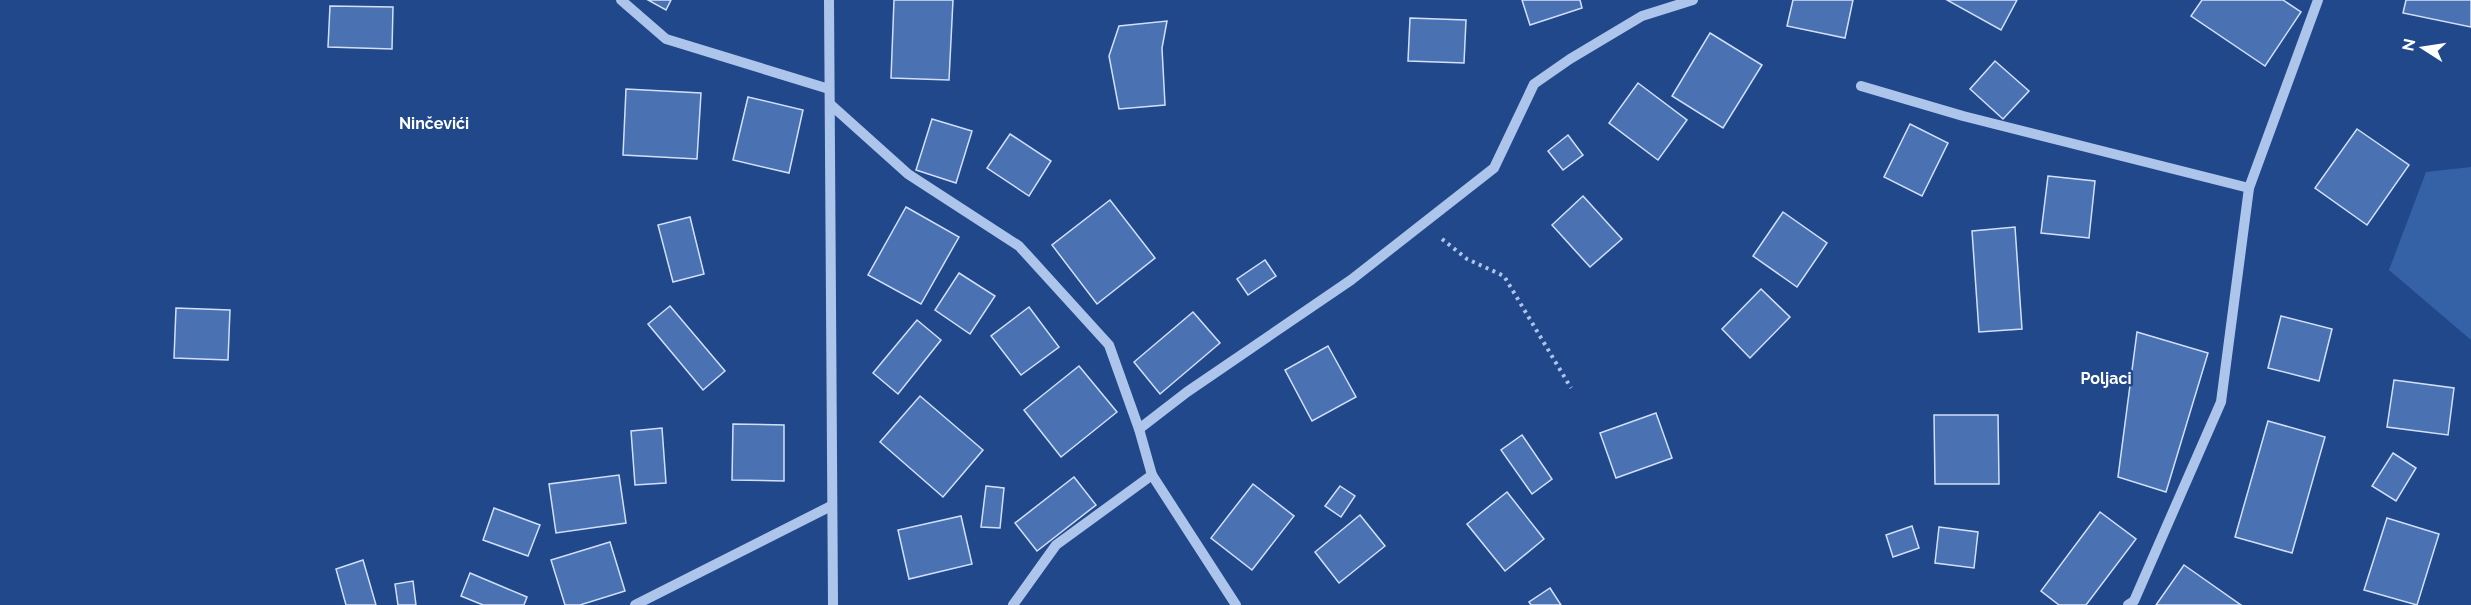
<svg xmlns="http://www.w3.org/2000/svg" width="2471" height="605" viewBox="0 0 2471 605" font-family="Raleway,sans-serif">
<style>
.green{fill:#3561a7}
.building{fill:#4a71b2;stroke:#d1e0f8;stroke-width:1.5}
.lines{fill:none;stroke-linecap:round;stroke-linejoin:round}
.path{stroke:#adc5eb;stroke-width:4;stroke-dasharray:3 4.5;stroke-linecap:butt}
.minor{stroke:#adc5eb;stroke-width:10}
.labels{text-anchor:middle;dominant-baseline:central;stroke-width:5;stroke-linejoin:round;paint-order:stroke}
.neighbourhood-label{font-size:16px;font-weight:bold;fill:#fff;stroke:#21488a}
</style>
<rect width="100%" height="100%" fill="#21488a"/>
<!-- green -->
<polygon class="green" points="2471,167 2471,340 2389,270 2426,172"/>
<!-- building -->
<g class="building">
<polygon points="648,0 671,0 666,10"/>
<polygon points="894,0 953,0 949,80 891,78"/>
<polygon points="1522,0 1580,0 1582,8 1530,25"/>
<polygon points="1793,0 1853,0 1845,38 1787,26"/>
<polygon points="1947,0 2017,0 2001,30"/>
<polygon points="2202,0 2283,0 2301,12 2265,66 2191,16"/>
<polygon points="2406,0 2471,0 2471,27 2403,13"/>
<polygon points="330,6 393,7 392,49 328,47"/>
<polygon points="1410,18 1466,20 1464,63 1408,61"/>
<polygon points="1167,21 1162,48 1165,105 1119,109 1109,56 1119,26"/>
<polygon points="1710,33 1762,65 1723,128 1672,96"/>
<polygon points="1995,61 2029,91 2003,119 1970,89"/>
<polygon points="1638,83 1687,120 1658,160 1609,123"/>
<polygon points="626,89 701,93 697,159 623,155"/>
<polygon points="748,97 803,110 789,173 733,160"/>
<polygon points="932,119 972,131 956,183 916,170"/>
<polygon points="1910,124 1948,143 1922,196 1884,177"/>
<polygon points="2357,129 2409,165 2367,225 2315,188"/>
<polygon points="1010,134 1051,161 1029,196 987,168"/>
<polygon points="1568,135 1583,155 1563,170 1548,151"/>
<polygon points="2048,176 2095,181 2089,238 2041,233"/>
<polygon points="1583,196 1622,239 1590,267 1552,225"/>
<polygon points="1110,200 1155,258 1097,304 1052,245"/>
<polygon points="906,207 959,237 921,304 868,275"/>
<polygon points="1783,212 1827,243 1797,287 1753,256"/>
<polygon points="690,217 704,274 673,282 658,225"/>
<polygon points="2015,227 2022,329 1979,332 1972,231"/>
<polygon points="1265,260 1276,276 1248,295 1237,279"/>
<polygon points="959,273 995,296 970,334 935,310"/>
<polygon points="1761,289 1790,317 1750,358 1722,329"/>
<polygon points="670,306 725,371 703,390 648,324"/>
<polygon points="1029,307 1059,347 1021,375 991,336"/>
<polygon points="176,308 230,310 228,360 174,358"/>
<polygon points="1193,312 1220,343 1160,394 1134,362"/>
<polygon points="2281,316 2332,329 2319,381 2268,368"/>
<polygon points="917,320 941,340 898,394 873,373"/>
<polygon points="2137,332 2208,353 2166,492 2118,477"/>
<polygon points="1328,346 1356,397 1312,421 1285,370"/>
<polygon points="1079,366 1117,412 1061,457 1024,410"/>
<polygon points="2394,380 2454,388 2448,435 2387,427"/>
<polygon points="920,396 983,450 943,497 880,442"/>
<polygon points="1656,413 1672,458 1616,478 1600,433"/>
<polygon points="1934,415 1998,415 1999,484 1935,484"/>
<polygon points="2268,421 2325,437 2292,553 2235,537"/>
<polygon points="733,424 784,425 784,481 732,480"/>
<polygon points="662,428 666,483 635,485 631,431"/>
<polygon points="1522,435 1552,479 1532,494 1501,450"/>
<polygon points="2393,453 2416,468 2396,501 2372,486"/>
<polygon points="619,475 626,523 556,533 549,484"/>
<polygon points="1074,477 1096,505 1037,551 1015,523"/>
<polygon points="1253,484 1294,516 1252,570 1211,538"/>
<polygon points="986,486 1004,488 1000,528 981,527"/>
<polygon points="1340,486 1355,496 1341,517 1325,506"/>
<polygon points="1507,492 1544,539 1505,571 1467,524"/>
<polygon points="494,508 540,525 528,556 483,540"/>
<polygon points="2100,512 2136,539 2086,605 2059,605 2041,591"/>
<polygon points="1360,515 1385,546 1339,583 1315,552"/>
<polygon points="961,516 972,564 909,579 898,530"/>
<polygon points="2387,518 2439,534 2417,605 2364,590"/>
<polygon points="1912,526 1919,548 1893,557 1886,535"/>
<polygon points="1939,527 1978,532 1974,568 1935,563"/>
<polygon points="610,542 625,591 580,605 565,605 551,560"/>
<polygon points="363,560 376,605 346,605 336,569"/>
<polygon points="2184,565 2241,605 2156,605"/>
<polygon points="470,573 527,597 524,605 483,605 461,596"/>
<polygon points="413,581 416,605 398,605 395,584"/>
<polygon points="1550,588 1561,605 1531,605 1529,602"/>
</g>
<g class="lines">
<!-- path -->
<polyline class="path" points="1442,239 1467,259 1504,276 1571,388"/>
<!-- minor -->
<g class="minor">
<polyline points="621,0 666,39 829,89"/>
<polyline points="829,0 833,605"/>
<polyline points="1861,86 1963,116 2249,188"/>
<polyline points="830,104 908,174 1019,246 1109,345 1139,429 1152,475 1236,605"/>
<polyline points="1139,429 1187,392 1351,280 1494,168 1534,84 1570,59 1642,16 1693,0"/>
<polyline points="635,605 831,506"/>
<polyline points="1013,605 1056,545 1152,475"/>
<polyline points="2128,605 2134,601 2221,402 2249,188 2318,0"/>
</g>
</g>
<g class="labels">
<!-- neighbourhood labels -->
<g class="neighbourhood-label">
<text x="434" y="123">Ninčevići</text>
<text x="2106" y="378">Poljaci</text>
</g>
</g>
<!-- north arrow -->
<g transform="translate(2423 48) rotate(282)" stroke="#21488a" stroke-width="4.5" paint-order="stroke">
<path d="M0-4.5L10 22L0 15L-10 22Z" fill="#ffffff"/>
<text y="-9" font-size="16" font-weight="bold" text-anchor="middle" fill="#ffffff">N</text>
</g>
</svg>
